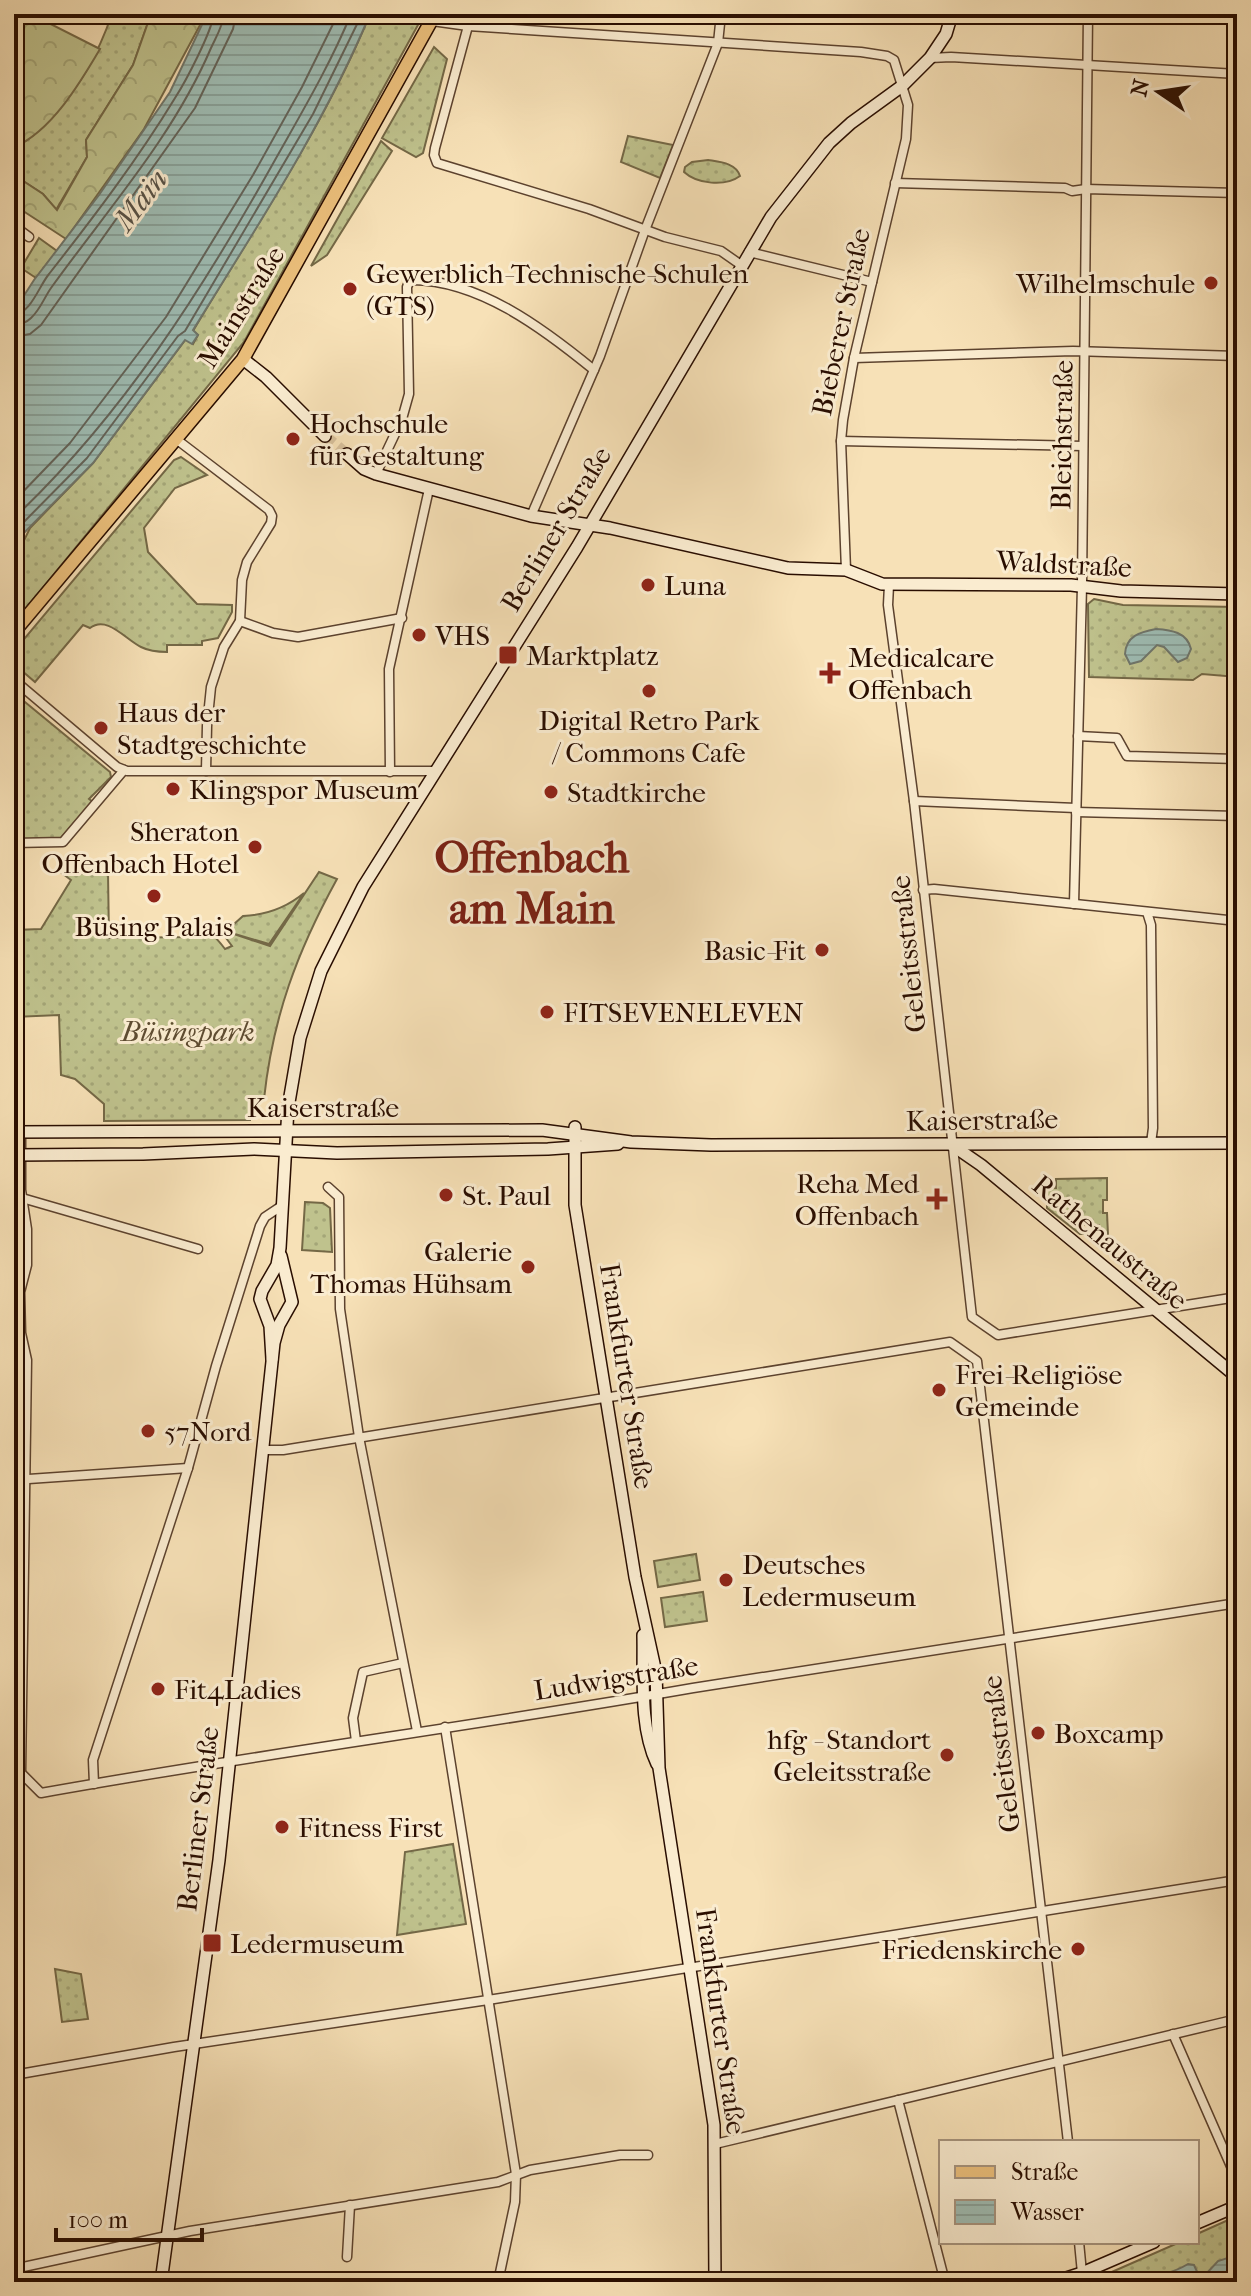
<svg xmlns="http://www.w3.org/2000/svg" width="1251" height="2296" viewBox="0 0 1251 2296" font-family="'IM FELL French Canon',serif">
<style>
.grass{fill:url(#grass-dots);stroke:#746846;stroke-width:2}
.forest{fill:url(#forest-crowns);stroke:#746846;stroke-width:2}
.water{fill:url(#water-rules);stroke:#6f766b;stroke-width:2}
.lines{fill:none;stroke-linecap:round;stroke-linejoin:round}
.shore{stroke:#64645a;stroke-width:2}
.secondary-tunnel{stroke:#d8c19c;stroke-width:11;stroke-dasharray:11 5.5;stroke-linecap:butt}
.street-casing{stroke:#5c422e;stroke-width:11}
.secondary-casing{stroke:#290d00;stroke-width:14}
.primary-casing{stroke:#290d00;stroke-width:15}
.street{stroke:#faecd0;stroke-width:8}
.secondary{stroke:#faecd0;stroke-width:11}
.primary{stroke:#ecc07c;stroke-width:12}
.poi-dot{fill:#8f2418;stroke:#faecd0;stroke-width:3}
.labels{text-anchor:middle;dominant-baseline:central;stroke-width:6;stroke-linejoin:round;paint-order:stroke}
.poi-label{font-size:28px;fill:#290d00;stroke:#faecd0;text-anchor:start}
.street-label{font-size:28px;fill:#290d00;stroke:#faecd0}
.park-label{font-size:28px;font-style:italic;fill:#5e4c31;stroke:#faecd0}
.water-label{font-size:30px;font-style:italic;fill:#585348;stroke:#faecd0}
.town-label{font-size:44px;font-weight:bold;fill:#7a1f14;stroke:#faecd0}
</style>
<defs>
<pattern id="grass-dots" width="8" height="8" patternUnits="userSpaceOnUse" patternTransform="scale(2)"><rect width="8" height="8" fill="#bfc28d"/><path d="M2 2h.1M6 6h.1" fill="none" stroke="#a4a678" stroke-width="1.8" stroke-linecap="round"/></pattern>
<pattern id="forest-crowns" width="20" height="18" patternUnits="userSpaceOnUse" patternTransform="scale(2)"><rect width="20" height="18" fill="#bfc28d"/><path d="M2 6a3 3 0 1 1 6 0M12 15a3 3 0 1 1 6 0" fill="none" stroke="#a4a678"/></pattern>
<pattern id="water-rules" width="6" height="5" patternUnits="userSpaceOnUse" patternTransform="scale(2)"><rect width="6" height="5" fill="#9ebcb3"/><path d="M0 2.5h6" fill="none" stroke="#88a098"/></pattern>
</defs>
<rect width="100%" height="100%" fill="#f7e1b7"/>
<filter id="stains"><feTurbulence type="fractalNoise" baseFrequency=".0025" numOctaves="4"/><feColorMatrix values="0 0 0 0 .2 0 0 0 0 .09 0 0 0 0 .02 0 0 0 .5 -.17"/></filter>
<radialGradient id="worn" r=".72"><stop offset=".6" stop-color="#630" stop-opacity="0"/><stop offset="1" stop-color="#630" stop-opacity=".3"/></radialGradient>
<!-- grass -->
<g class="grass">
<path d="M112,14H151L133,65L86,140L87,157L56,210L43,194L14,175V147C31,140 40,129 52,116C81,85 98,54 112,14Z"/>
<path d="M370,14H424L244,342L14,623V561L30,528L93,463L186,339L193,344L198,335L193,331C255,227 324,126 370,14Z"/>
<polygon points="434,47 447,59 423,153 416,157 382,138"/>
<polygon points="628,136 673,145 660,178 621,162"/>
<polygon points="381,141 392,151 327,255 311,266"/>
<path d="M708,160C720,162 736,163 740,176C725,187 697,184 684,172L685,167L692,162Z"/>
<polygon points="39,238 57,251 36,278 21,268"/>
<path d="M181,457L207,475L175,488L144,528L148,552L197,604L232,605V612L218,638L202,641V645H167V652C158,652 149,651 141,647C125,639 107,615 90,628L83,625L35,682L14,664V651L174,460Z"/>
<polygon points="1094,599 1123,605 1237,607 1237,677 1202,674 1193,680 1089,677 1088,604"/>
<polygon points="14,693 110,772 111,777 89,799 93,802 60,839 14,839"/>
<path d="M319,872L337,879C297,952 273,1016 264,1099H251L250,1120L104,1121V1104L75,1079L61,1075L59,1015L14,1017V930L41,929L71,880L63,874L108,873L109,938L191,937L192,927C207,927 216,937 225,949L232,946L223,934L243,916C266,915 286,908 304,893L269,944L228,932L270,946Z"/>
<polygon points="1107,1178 1107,1200 1103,1200 1103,1213 1107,1213 1108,1235 1100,1234 1099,1225 1083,1225 1083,1234 1080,1234 1047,1208 1047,1188 1056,1188 1056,1179"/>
<polygon points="305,1202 323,1203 330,1208 332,1252 302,1250"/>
<polygon points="696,1554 700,1580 658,1587 654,1561"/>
<polygon points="703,1592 707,1621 665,1627 661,1598"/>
<polygon points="453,1844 466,1924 397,1935 405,1852"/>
<polygon points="55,1969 81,1974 88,2019 62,2022"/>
<polygon points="1237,2216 1237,2282 1089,2282 1180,2242 1197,2242 1197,2234"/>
</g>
<!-- forest -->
<g class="forest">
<path d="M20,14H31L100,49C80,83 51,132 14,147V23Z"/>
<polygon points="151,14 206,14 144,129 66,239 14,205 14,175 43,194 57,210 87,157 86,140 133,65"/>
</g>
<!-- water -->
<g class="water">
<path d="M207,14H370C324,125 256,228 193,330L198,335L192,344L185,340L93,463L14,543V311L34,280L99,195L170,92Z"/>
<path d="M1156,629C1171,630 1187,632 1191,649L1187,658L1178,662L1164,647L1157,645L1141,661L1130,664L1125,654C1126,636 1140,632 1156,629Z"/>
<path d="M1237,2255V2282H1144C1160,2273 1170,2275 1188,2264L1194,2265L1199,2276L1206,2274L1218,2261Z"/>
</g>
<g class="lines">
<!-- shore -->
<g class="shore">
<path d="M14,315C31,313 39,286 49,274C93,218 138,159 175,98C186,81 211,33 214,14"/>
<path d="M14,325C21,324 26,323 31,318C40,310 44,298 51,288C107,210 173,137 211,48C216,37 223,26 224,14"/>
<polyline points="14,337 30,334 41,325 195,108 233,29 236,14"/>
<polyline points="14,501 70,443 166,317 253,175 302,87 338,14"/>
<path d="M14,518C122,416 203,289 275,160C302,112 330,65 351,14"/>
<polyline points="14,532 87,458 178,336 185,331 313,114 362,14"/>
</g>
<!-- secondary-tunnel -->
<polyline class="secondary-tunnel" points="325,436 347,454"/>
<!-- street casing -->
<g class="street-casing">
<g id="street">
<polyline points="959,16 960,14"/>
<polyline points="432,21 468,26 861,52 887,56 894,60 908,105 906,139 854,358 843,420 841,441 846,570"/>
<polyline points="468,26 435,148 434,155 437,163 589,209 665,237 721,251 741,265"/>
<polyline points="930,58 951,57 1237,74"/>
<polyline points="895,183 1065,188 1072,191 1086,189 1237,193"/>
<polyline points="14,226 29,237"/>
<polyline points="749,252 872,282"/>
<polyline points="854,358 1073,351 1237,356"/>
<polyline points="176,439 269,510 272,516 271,523 247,562 242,580 240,621 224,647 211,687 207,726 206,771"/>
<polyline points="841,441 1083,446"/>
<path d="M376,474L402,419L409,394L407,287L410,280C478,279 544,329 594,370"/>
<polyline points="531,516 600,356 645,230 718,43 721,14"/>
<polyline points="889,585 888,605 914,801 972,1317 998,1335 1237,1297"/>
<polyline points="240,621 273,633 298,637 402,618"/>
<polyline points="14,680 117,767 127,771 436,771"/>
<polyline points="1078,736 1117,738 1127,756 1237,759"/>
<polyline points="390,772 389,669 429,489"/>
<polyline points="914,801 1076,808"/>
<polyline points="1076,812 1237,816"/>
<polyline points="14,843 63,842 124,770"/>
<polyline points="923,890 934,889 1237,921"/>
<polyline points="1074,904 1082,586 1088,14"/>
<polyline points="1147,912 1151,925 1153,1128 1151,1143"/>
<polyline points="14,1126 21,1138 21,1190 27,1229 27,1265 20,1292 21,1333 27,1360 21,1773"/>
<polyline points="328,1187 339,1197 340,1309 359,1437 417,1731"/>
<polyline points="22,1198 198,1249"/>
<polyline points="263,1450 283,1450 950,1342 977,1361 1068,2142"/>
<polyline points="14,1480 188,1468"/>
<polyline points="445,1727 516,2174 515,2202 498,2282"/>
<polyline points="356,1741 353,1718 363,1672 403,1663"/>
<path d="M14,1781L21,1773L41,1793C258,1754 476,1726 693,1688L1237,1603"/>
<polyline points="94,1784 93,1760 188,1468 216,1366 260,1226 265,1217 283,1205"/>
<polyline points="1173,2034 1237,2180"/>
<polyline points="14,2075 174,2047 488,2000 1237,1880"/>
<polyline points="898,2100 945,2282"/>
<polyline points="715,2144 1237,2019"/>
<polyline points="1079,2242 1082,2273"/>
<polyline points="347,2257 350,2205"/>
<polyline points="14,2269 190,2231 498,2182 530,2170 620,2155 648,2155"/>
</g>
</g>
<!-- secondary casing -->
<g class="secondary-casing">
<g id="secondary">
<polyline points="243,359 266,377 325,436"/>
<polyline points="347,454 364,469 376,474 531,516 610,528 788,568 846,570 882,584 1071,585 1121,591 1237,594"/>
<polyline points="575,1127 575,1205 635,1577 656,1673 659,1768 714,2125 715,2282"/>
<polyline points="14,1132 542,1130 631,1142 711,1145 1237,1143"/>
<polyline points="952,1145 981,1165 1237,1377"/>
<polyline points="14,1155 143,1154 254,1149 337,1153 548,1149 618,1144"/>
<polyline points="272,1359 270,1326 260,1299 262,1291 277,1265 280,1248 288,1108 300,1038 321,971 363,887 577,547 771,217 829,143 851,123 902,86 930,58 946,34 952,14"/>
<path d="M643,1635C644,1676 639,1726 657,1764"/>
<polyline points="1197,2223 1237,2206"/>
<polyline points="161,2282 219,1860 274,1343 279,1325 292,1302 281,1256"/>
<polyline points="1054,2282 1082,2273 1154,2242"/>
</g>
</g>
<!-- primary casing -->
<g class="primary-casing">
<polyline id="primary" points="14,632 243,359 435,14"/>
</g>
<!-- street -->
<use href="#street" class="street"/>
<!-- secondary -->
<use href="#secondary" class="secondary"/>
<!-- primary -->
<use href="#primary" class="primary"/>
</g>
<!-- markers -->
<g class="poi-dot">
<circle cx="1211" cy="283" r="8"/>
<circle cx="350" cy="289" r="8"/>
<circle cx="293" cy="439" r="8"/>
<circle cx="648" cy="585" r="8"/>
<circle cx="419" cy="635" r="8"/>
<rect x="498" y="645" width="20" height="20" rx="4"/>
<path d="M826 661h8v8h8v8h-8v8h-8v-8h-8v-8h8z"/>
<circle cx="649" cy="691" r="8"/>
<circle cx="101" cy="728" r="8"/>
<circle cx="173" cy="789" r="8"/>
<circle cx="551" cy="792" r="8"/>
<circle cx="255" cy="847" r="8"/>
<circle cx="154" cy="896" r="8"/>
<circle cx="822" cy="950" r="8"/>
<circle cx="547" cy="1012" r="8"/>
<circle cx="446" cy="1195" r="8"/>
<path d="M933 1187h8v8h8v8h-8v8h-8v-8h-8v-8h8z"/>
<circle cx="528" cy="1267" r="8"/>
<circle cx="939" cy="1390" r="8"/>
<circle cx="148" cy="1431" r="8"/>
<circle cx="726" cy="1580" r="8"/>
<circle cx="158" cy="1689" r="8"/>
<circle cx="1038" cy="1733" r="8"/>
<circle cx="947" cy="1755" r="8"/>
<circle cx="282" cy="1827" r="8"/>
<rect x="202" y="1933" width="20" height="20" rx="4"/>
<circle cx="1078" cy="1949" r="8"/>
</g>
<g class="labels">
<!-- poi labels -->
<g class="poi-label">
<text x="366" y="273">Gewerblich-Technische-Schulen<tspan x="366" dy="32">(GTS)</tspan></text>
<text x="1195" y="283" text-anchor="end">Wilhelmschule</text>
<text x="309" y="423">Hochschule<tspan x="309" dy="32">für Gestaltung</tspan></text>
<text x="664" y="585">Luna</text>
<text x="435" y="635">VHS</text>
<text x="526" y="655">Marktplatz</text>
<text x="848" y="657">Medicalcare<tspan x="848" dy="32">Offenbach</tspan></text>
<text x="117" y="712">Haus der<tspan x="117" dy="32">Stadtgeschichte</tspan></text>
<text x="649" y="720" text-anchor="middle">Digital Retro Park<tspan x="649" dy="32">/ Commons Cafe</tspan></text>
<text x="189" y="789">Klingspor Museum</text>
<text x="567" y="792">Stadtkirche</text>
<text x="239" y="831" text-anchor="end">Sheraton<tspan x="239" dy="32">Offenbach Hotel</tspan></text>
<text x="154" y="926" text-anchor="middle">Büsing Palais</text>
<text x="806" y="950" text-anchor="end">Basic-Fit</text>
<text x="563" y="1012">FITSEVENELEVEN</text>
<text x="919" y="1183" text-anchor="end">Reha Med<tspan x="919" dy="32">Offenbach</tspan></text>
<text x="462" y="1195">St. Paul</text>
<text x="512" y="1251" text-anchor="end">Galerie<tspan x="512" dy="32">Thomas Hühsam</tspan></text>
<text x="955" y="1374">Frei-Religiöse<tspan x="955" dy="32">Gemeinde</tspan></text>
<text x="164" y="1431">57Nord</text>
<text x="742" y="1564">Deutsches<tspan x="742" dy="32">Ledermuseum</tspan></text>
<text x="174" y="1689">Fit4Ladies</text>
<text x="1054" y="1733">Boxcamp</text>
<text x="931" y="1739" text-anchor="end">hfg - Standort<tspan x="931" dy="32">Geleitsstraße</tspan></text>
<text x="298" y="1827">Fitness First</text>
<text x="230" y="1943">Ledermuseum</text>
<text x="1062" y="1949" text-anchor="end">Friedenskirche</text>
</g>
<!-- street labels -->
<g class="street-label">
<text transform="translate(241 307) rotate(-58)">Mainstraße</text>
<text transform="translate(841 322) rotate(-78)">Bieberer Straße</text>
<text transform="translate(1062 435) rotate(-89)">Bleichstraße</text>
<text transform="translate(556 529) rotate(-59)">Berliner Straße</text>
<text transform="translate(1064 564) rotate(3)">Waldstraße</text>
<text transform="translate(908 954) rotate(-96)">Geleitsstraße</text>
<text x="323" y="1107">Kaiserstraße</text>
<text transform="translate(982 1120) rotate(-1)">Kaiserstraße</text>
<text transform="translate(1110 1242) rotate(40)">Rathenaustraße</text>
<text transform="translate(627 1376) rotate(81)">Frankfurter Straße</text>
<text transform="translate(616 1678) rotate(-9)">Ludwigstraße</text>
<text transform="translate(1001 1754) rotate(-97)">Geleitsstraße</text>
<text transform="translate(198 1819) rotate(-83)">Berliner Straße</text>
<text transform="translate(721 2021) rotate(82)">Frankfurter Straße</text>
</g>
<!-- park labels -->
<g class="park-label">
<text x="188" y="1031">Büsingpark</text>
</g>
<!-- water labels -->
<g class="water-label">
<text transform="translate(141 200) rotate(-53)">Main</text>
</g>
<!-- town labels -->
<g class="town-label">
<text x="532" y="857">Offenbach<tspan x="532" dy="51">am Main</tspan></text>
</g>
</g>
<!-- margin -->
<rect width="1251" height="2296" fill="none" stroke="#f7e1b7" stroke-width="48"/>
<rect x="16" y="16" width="1219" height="2264" fill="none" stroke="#290d00" stroke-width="4"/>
<rect x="24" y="24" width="1203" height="2248" fill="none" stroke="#290d00" stroke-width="2"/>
<!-- legend -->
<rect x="939" y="2140" width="260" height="104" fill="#faecd0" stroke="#a6937d" stroke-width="2"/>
<rect x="955" y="2166" width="40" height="12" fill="#ecc07c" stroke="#a6937d" stroke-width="2"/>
<text x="1011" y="2180" font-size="24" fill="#290d00">Straße</text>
<rect x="955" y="2200" width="40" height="24" fill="url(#water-rules)" stroke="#a6937d" stroke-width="2"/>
<text x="1011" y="2220" font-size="24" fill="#290d00">Wasser</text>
<!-- north arrow -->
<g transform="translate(1159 92) rotate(283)" stroke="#faecd0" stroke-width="6" paint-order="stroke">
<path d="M0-6L14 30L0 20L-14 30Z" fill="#290d00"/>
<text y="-12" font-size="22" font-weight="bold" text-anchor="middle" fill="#290d00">N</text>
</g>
<!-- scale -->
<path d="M56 2228v12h146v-12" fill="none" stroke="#290d00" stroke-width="4"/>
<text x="68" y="2228" font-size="24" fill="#290d00" stroke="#faecd0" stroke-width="6" paint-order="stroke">100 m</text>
<rect width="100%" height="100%" filter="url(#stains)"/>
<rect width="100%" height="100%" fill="url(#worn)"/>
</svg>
